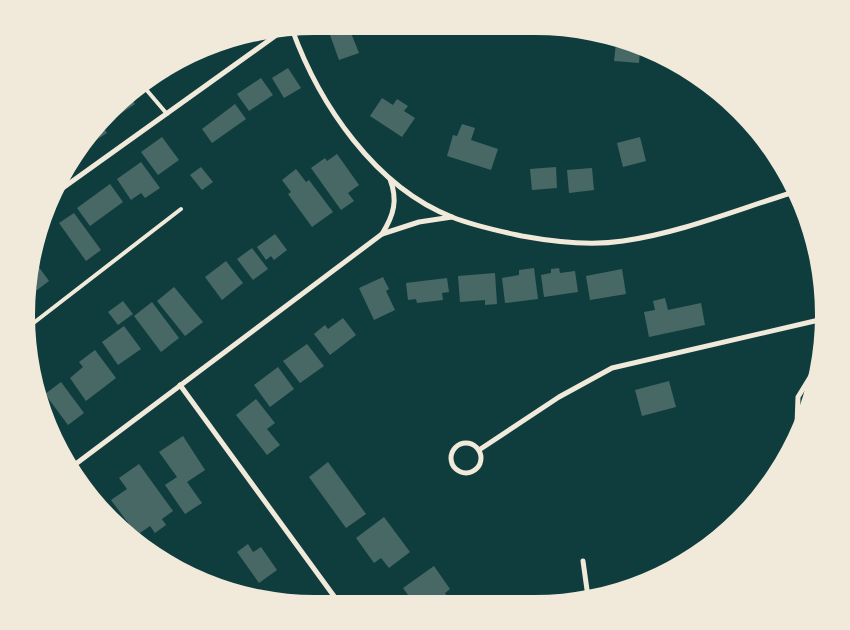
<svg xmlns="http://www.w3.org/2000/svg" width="850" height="630" viewBox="0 0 850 630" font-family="'Archivo Narrow',sans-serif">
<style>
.building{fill:#486865}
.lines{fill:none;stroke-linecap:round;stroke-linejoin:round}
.service{stroke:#f1e9da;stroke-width:4}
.minor{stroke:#f1e9da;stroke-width:5}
</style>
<rect width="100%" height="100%" fill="#0f3d3e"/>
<!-- building -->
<g class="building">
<polygon points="349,28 359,53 339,60 330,35"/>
<polygon points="616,43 627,44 640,50 639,63 614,61"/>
<polygon points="197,54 183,66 179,61"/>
<polygon points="173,64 177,70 167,78 162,72"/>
<polygon points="288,68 301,88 284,98 272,78"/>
<polygon points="261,78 273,95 249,111 237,94"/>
<polygon points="131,98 135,104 120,114 117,109"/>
<polygon points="382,98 393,105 397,99 408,106 404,111 415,118 402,137 370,116"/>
<polygon points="235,104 246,119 212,143 202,129"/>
<polygon points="108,116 112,122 104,128 107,133 96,140 92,134 98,124"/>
<polygon points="462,124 475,128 471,140 498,149 491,170 447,156 453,135 457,136"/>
<polygon points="162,137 179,160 158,175 141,152"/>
<polygon points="640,137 646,161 623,167 617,143"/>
<polygon points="337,154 359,185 348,193 354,201 341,210 311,168 325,158 327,161"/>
<polygon points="141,162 160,188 145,198 141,193 131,200 117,179"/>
<polygon points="201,167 213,182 202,190 190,175"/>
<polygon points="556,167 557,188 532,190 530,169"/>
<polygon points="592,168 594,190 569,193 567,170"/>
<polygon points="296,169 306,182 309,180 333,212 312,227 288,194 291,192 282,180"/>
<polygon points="110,184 123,202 90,226 77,208"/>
<polygon points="74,213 101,250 86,261 59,223"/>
<polygon points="275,234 287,250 274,260 271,256 266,260 257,247"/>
<polygon points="252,248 268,269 253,280 237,259"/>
<polygon points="226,261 243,283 222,300 205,277"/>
<polygon points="38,266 49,281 33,293 30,289 31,270"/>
<polygon points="534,268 538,299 505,303 502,278 519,275 519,270"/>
<polygon points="559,268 560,273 575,271 578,292 544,297 541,275 551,273 551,269"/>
<polygon points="622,269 626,294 590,300 586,276"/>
<polygon points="495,273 497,304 485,305 485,300 460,302 458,276"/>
<polygon points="383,277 389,289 386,291 395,310 374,320 359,288"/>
<polygon points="447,278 449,292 442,293 443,300 417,303 416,299 408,300 406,283"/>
<polygon points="174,287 203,322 185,336 157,301"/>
<polygon points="665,298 668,310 701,303 705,325 649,337 644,312 655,310 653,301"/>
<polygon points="123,301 133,314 118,325 108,312"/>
<polygon points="152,302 179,338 161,352 134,316"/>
<polygon points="343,318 356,335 330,355 314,334 325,325 328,329"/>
<polygon points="124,326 141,349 118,365 102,342"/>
<polygon points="307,344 324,366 300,383 283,361"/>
<polygon points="95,350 116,378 86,401 70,378 83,367 79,362"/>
<polygon points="278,367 294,389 270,407 254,385"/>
<polygon points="669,381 676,407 642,416 635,390"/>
<polygon points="61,382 84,413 68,425 45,394"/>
<polygon points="256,399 275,423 267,429 280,445 267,455 236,415"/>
<polygon points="183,436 205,470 187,482 202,503 185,514 165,485 177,477 159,452"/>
<polygon points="328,462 366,514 346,528 309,477"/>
<polygon points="139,464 173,511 162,519 166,525 155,533 150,526 137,535 111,500 127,489 119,478"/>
<polygon points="384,517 410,552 389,568 381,558 374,563 356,538"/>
<polygon points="248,544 253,552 261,547 277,570 259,583 237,552"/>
<polygon points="434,566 450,589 445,593 451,602 413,602 403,588"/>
<polygon points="297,597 302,603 290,602"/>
</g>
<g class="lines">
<!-- service -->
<g class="service">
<polyline points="144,87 167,114"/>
<polyline points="27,328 181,209"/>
</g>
<!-- minor -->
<g class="minor">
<path d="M292,29C319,104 375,187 452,217C474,226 499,231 522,236C555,242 590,246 623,241C680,233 736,210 791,193"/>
<polyline points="53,195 282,31"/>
<path d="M382,234C394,215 398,200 390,179"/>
<polyline points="180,385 339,603"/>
<polyline points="797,425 798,397 817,366"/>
<circle cx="466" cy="458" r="15"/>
<polyline points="479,450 559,397 612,368 819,320"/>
<polyline points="73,466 382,234 419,222 452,217"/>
<polyline points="583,561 588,597"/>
</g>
</g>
<!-- crop -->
<path d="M0 0H850V630H0ZM315 35H535A280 280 0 0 1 815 315V315A280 280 0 0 1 535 595H315A280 280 0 0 1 35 315V315A280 280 0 0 1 315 35Z" fill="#f1e9da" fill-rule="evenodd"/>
</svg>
